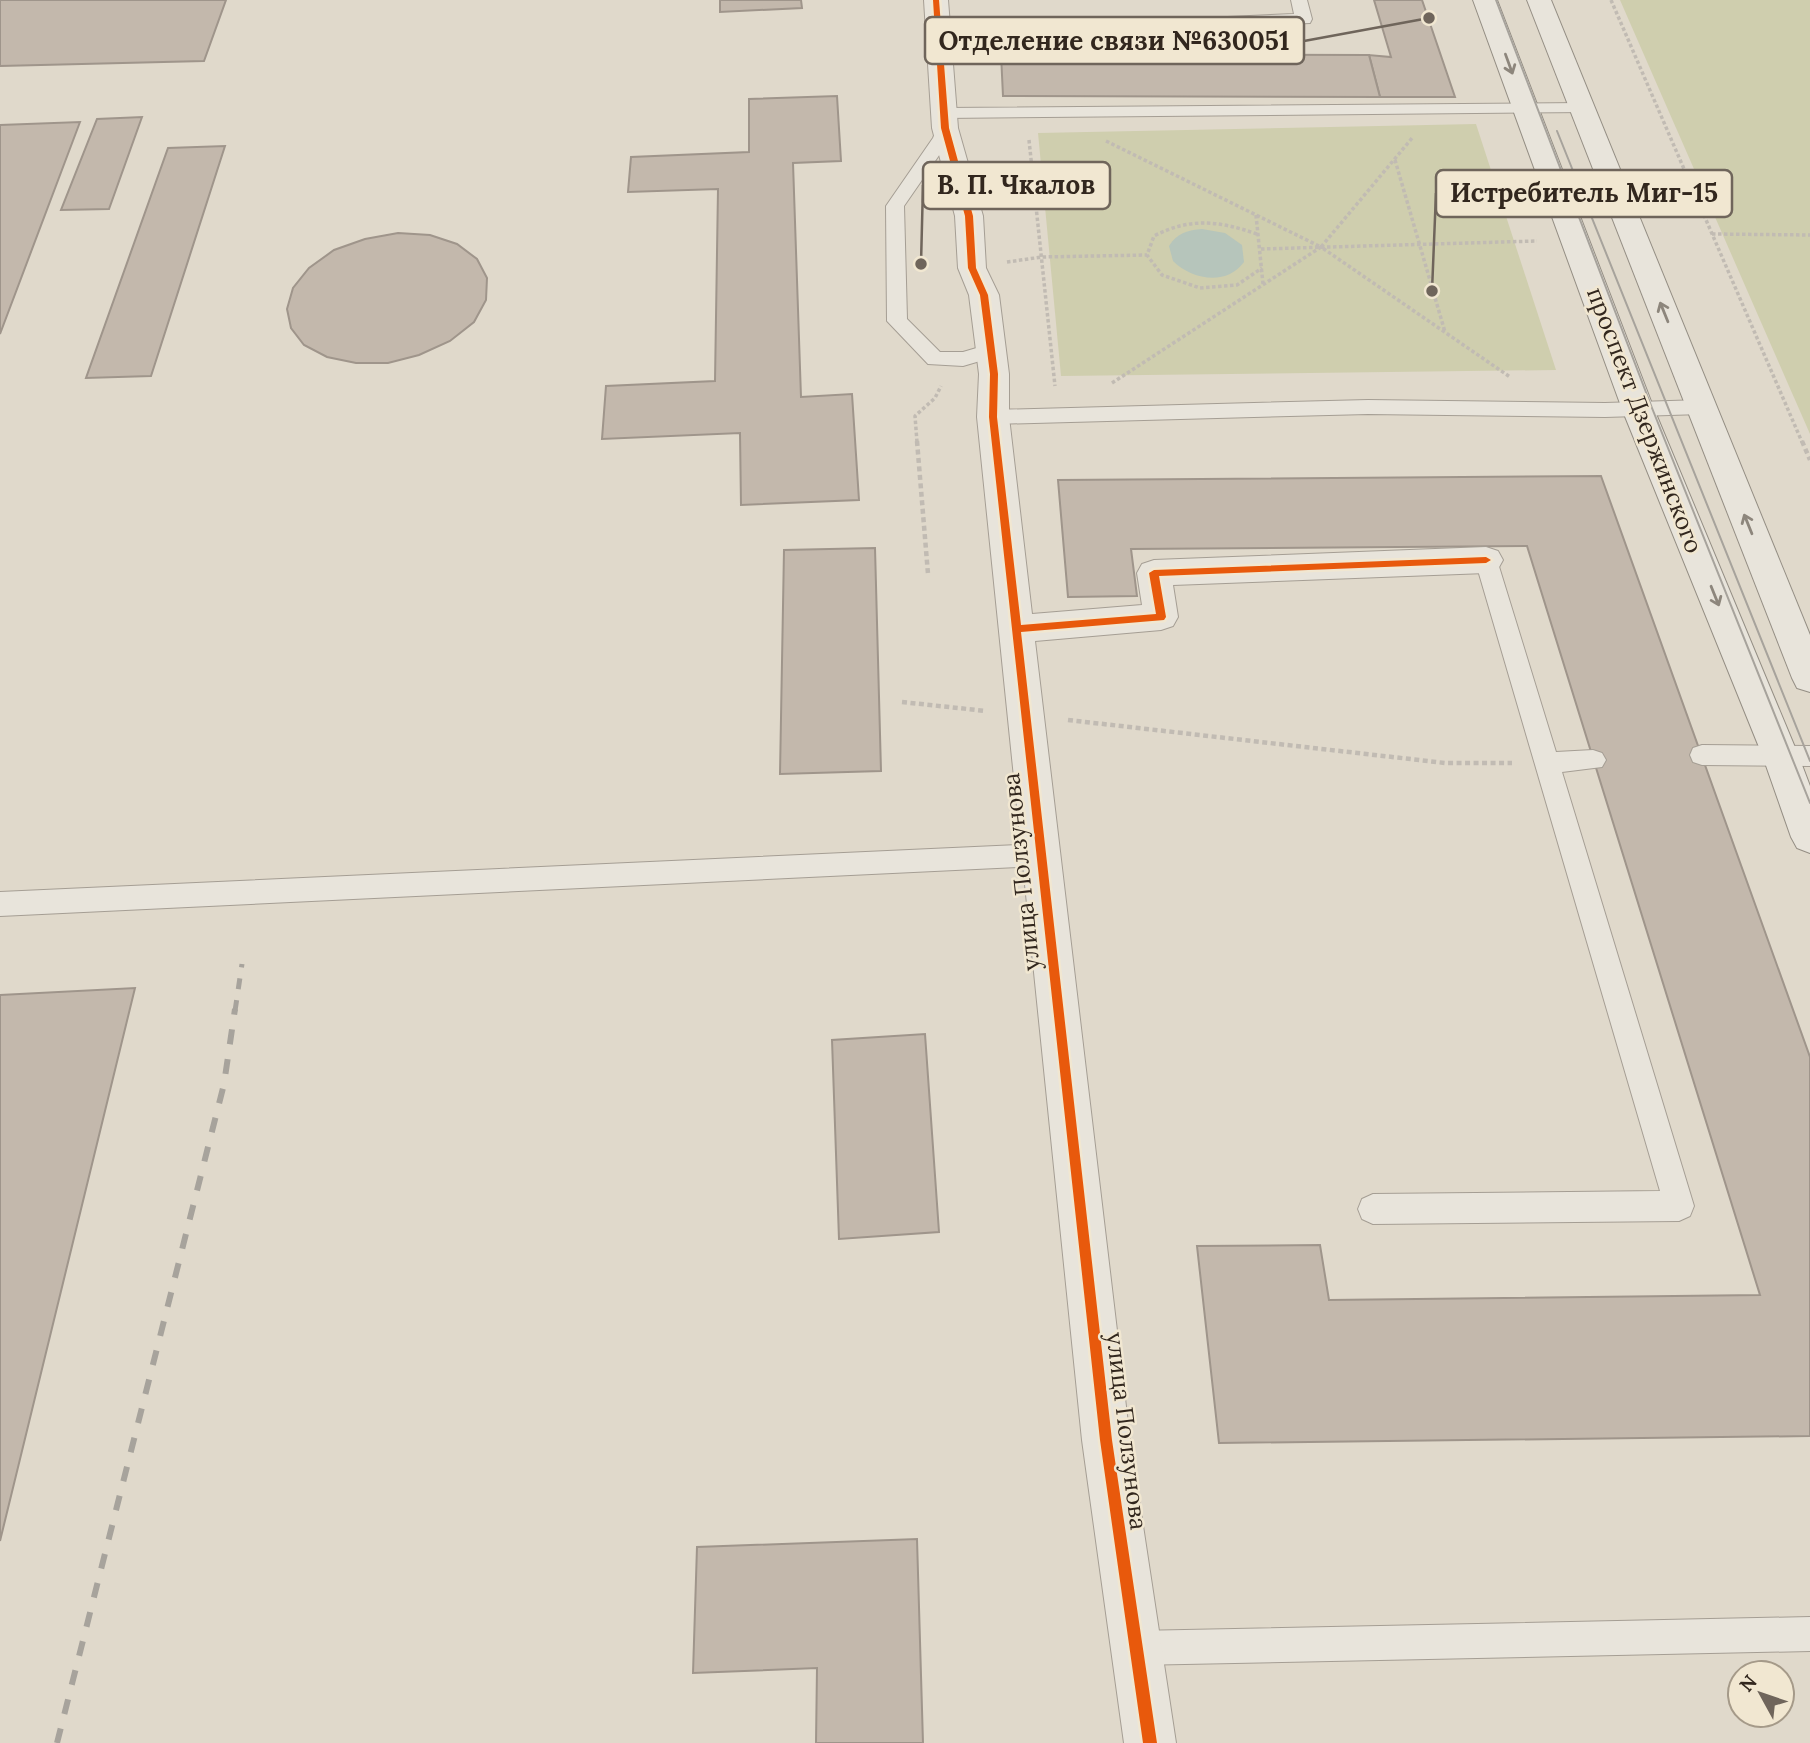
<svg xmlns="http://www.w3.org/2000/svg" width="1810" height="1743" viewBox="0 0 1810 1743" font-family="Lora,serif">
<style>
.green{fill:#cfceae}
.water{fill:#b6c5bb}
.building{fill:#c3b8ac;stroke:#9f958b;stroke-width:2}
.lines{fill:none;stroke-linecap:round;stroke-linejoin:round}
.lane-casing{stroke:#a59e94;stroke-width:2}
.street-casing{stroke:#a59e94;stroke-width:2}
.secondary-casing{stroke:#948e84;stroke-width:2}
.path-far1{stroke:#c1bbb3;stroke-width:3.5;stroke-dasharray:3.5 2.5;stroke-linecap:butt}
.path{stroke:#c1bbb3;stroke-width:4.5;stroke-dasharray:5 3.5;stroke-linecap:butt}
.lane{fill:#e8e4db;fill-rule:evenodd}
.street{fill:#e8e4db;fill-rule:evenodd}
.secondary{fill:#e8e4db;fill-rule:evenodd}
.tram{stroke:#a7a39c;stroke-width:2}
.rail-far1{stroke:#a7a39c;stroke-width:5;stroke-dasharray:11 11;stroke-linecap:butt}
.rail{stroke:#a7a39c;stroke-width:6;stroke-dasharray:15 15;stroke-linecap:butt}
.cycleway-casing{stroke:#f1e7d1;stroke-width:5}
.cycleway{fill:#e8590c;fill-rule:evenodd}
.oneway{stroke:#8d867c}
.labels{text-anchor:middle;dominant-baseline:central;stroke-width:5;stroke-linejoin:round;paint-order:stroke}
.street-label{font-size:24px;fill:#32271e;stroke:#f1e7d1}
.leader{fill:none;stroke:#6f655b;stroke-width:2.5}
.callout-dot{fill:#6f655b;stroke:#f1e7d1;stroke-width:2.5}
.callout{fill:#f1e7d1;stroke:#6f655b;stroke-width:2.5}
.callout-label{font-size:26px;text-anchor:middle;font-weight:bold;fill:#32271e}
</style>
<rect width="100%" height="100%" fill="#e0d9cb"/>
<!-- green -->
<g class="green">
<polygon points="1620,0 1810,0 1810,434"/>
<polygon points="1476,124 1556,370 1061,376 1038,133"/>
</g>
<!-- water -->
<path class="water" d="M1202,229L1225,233L1242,245L1244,262C1227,286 1192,280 1173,261L1169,246C1177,233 1188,230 1202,229Z"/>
<!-- building -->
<g class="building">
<polygon points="0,0 226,0 204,61 0,66"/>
<polygon points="720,0 801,0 802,8 720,12"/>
<polygon points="1374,0 1422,0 1455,97 1380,97 1369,55 1391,57"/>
<polygon points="1001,54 1369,55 1380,97 1003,96"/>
<polygon points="837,96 841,161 793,163 801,397 852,394 859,500 741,505 740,433 602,439 606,386 715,381 718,189 628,192 631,157 749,152 749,99"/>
<polygon points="142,117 109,209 61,210 97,119"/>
<polygon points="80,122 0,334 0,125"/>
<polygon points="225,146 151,376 86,378 168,148"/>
<polygon points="398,233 430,235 457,244 477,259 487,278 486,300 474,322 450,341 419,355 388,363 356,363 327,357 304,345 291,328 287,309 293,288 309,268 334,250 365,239"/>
<polygon points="1601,476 1810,1057 1810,1436 1219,1443 1197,1246 1320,1245 1329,1300 1760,1295 1527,546 1131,549 1137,596 1068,597 1058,480"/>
<polygon points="875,548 881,771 780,774 784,550"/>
<polygon points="135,988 0,1541 0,995"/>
<polygon points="925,1034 939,1232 839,1239 832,1040"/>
<polygon points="917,1539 923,1743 816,1743 817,1668 693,1673 697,1547"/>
</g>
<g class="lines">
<!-- lane casing -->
<g class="lane-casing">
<g id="lane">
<polygon points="1291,0 1307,0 1312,19 1310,23 940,40 931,35 940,30 1294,14"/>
<polygon points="1583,103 1589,104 1592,108 1589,112 944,118 935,113 944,108"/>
<polygon points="945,123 954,128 951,138 904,206 907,319 940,352 963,352 990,344 1000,351 997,356 963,366 928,364 887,321 886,206 933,138 939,124"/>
<polygon points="1368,400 1605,403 1702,400 1709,402 1713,407 1709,412 1702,414 1605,417 1368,414 993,424 985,422 982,417 985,412 993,410"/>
<polygon points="1486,551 1494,554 1497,560 1556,752 1593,750 1602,753 1606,760 1602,767 1562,772 1694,1206 1690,1216 1679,1221 1373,1224 1362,1219 1358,1209 1362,1199 1373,1194 1660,1191 1475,560 1478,554"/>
<polygon points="1702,745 1810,746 1810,766 1702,765 1693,762 1690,755 1693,748"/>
<polygon points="1040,844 1049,847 1053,855 1049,863 1040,866 0,916 0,892"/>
<polygon points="1810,1617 1810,1651 1135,1665 1123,1660 1118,1648 1123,1636 1135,1631"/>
</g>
</g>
<!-- street casing -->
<g class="street-casing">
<polygon id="street" points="924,0 948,0 958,128 983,216 986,268 999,295 1009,374 1009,417 1032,614 1142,605 1137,573 1142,564 1154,560 1486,547 1498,551 1503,560 1498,569 1486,573 1173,585 1178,617 1173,626 1161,630 1035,641 1130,1440 1176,1743 1124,1743 1082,1440 977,417 979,374 969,295 958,268 955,216 932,128"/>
</g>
<!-- secondary casing -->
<g class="secondary-casing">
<g id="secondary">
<polygon points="1473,0 1497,0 1654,409 1799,757 1810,786 1810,853 1797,848 1791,837 1763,757 1622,409"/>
<polygon points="1527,0 1551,0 1810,635 1810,692 1797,688 1792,678"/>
</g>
</g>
<!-- path-far1 -->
<g class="path-far1">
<polyline points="1611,0 1802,442"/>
<polyline points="1029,140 1055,386"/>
<polyline points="1106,141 1321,247 1413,137"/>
<polyline points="1395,160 1445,332"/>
<polyline points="1256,215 1263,284"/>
<path d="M1257,234C1219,221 1191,217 1154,236L1147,255L1162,275L1200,288L1237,285L1262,268"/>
<polyline points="1712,234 1810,235"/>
<polyline points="1261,249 1537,241"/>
<polyline points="1007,262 1042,257 1147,255"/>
<polyline points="1112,383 1321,247 1510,377"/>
<polyline points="917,442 915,416 935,398 941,386"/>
</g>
<!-- path -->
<g class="path">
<polyline points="917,441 928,574"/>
<polyline points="1802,441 1810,460"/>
<polyline points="902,702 986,711"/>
<polyline points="1068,720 1445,763 1512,763"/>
</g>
<!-- lane -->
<use href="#lane" class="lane"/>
<!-- street -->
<use href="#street" class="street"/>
<!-- secondary -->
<use href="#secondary" class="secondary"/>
<!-- tram -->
<g class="tram">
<polyline points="1496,0 1652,408 1810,803"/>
<polyline points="1557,131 1810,761"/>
</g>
<!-- rail-far1 -->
<polyline class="rail-far1" points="235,1011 242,964"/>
<!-- rail -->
<polyline class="rail" points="57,1743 224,1084 235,1009"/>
<!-- cycleway casing -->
<g class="cycleway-casing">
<polygon id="cycleway" points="933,0 939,0 949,128 973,216 976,268 988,295 998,374 997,417 1021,625 1156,614 1149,573 1154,570 1486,557 1491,560 1486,563 1159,576 1166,617 1164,620 1021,632 1112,1440 1157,1743 1143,1743 1100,1440 989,417 990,374 980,295 968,268 965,216 941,128"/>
</g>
<!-- cycleway -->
<use href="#cycleway" class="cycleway"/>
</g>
<!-- one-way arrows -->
<defs><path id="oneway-shaft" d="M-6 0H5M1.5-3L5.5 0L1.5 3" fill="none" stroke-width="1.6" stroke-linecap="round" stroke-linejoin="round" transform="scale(1.75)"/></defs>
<g class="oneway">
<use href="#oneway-shaft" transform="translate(1509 64) rotate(70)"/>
<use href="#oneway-shaft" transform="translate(1664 312) rotate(-112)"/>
<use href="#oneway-shaft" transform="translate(1748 524) rotate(-112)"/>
<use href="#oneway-shaft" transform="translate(1715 596) rotate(68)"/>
</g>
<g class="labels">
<!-- street labels -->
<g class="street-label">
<text transform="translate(1645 420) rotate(69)">проспект Дзержинского</text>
<text transform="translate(1021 872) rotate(-96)">улица Ползунова</text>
<text transform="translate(1127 1431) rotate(83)">улица Ползунова</text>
</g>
</g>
<!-- callouts -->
<path class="leader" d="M1429 18L1304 41M921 264L923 185M1432 291L1436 193"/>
<g class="callout-dot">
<circle cx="1429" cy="18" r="7"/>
<circle cx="921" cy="264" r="7"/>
<circle cx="1432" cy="291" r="7"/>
</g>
<g class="callout">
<rect x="925" y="17" width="379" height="47" rx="7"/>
<rect x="923" y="162" width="187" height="47" rx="7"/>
<rect x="1436" y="170" width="296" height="47" rx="7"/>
</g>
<g class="callout-label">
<text x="1114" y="50">Отделение связи №630051</text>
<text x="1016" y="194">В. П. Чкалов</text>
<text x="1584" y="202">Истребитель Миг-15</text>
</g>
<!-- north arrow -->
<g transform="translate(1761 1694) rotate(310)"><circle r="33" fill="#f1e7d1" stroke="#a59a89" stroke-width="2"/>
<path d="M0-5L12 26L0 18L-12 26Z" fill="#6f655b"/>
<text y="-10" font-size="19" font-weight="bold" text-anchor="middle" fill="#32271e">N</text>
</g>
</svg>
